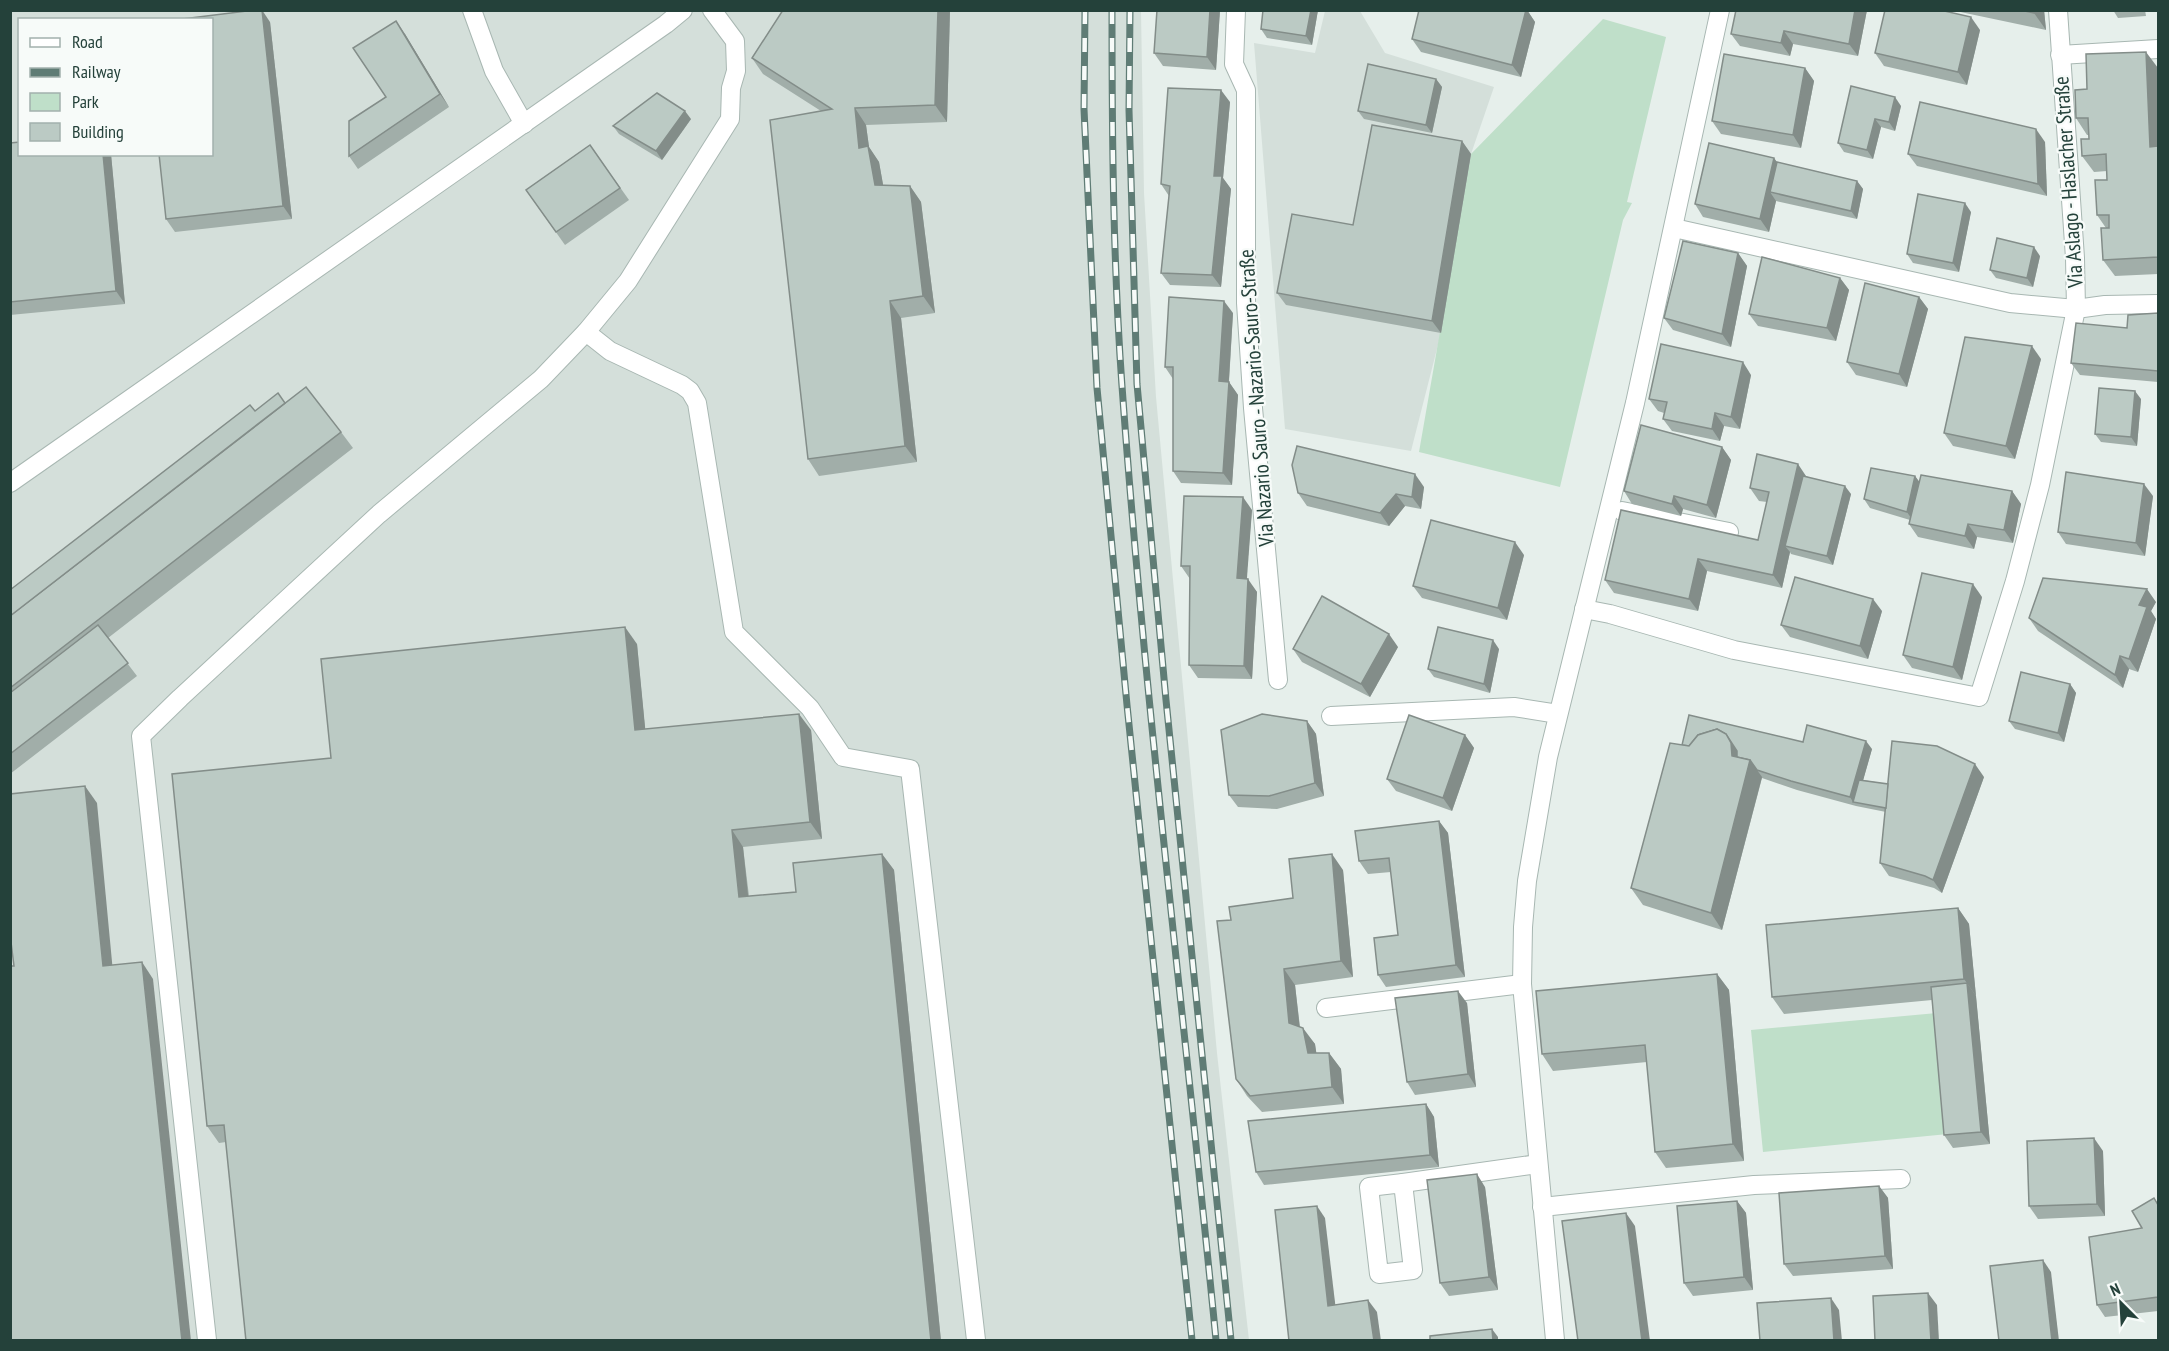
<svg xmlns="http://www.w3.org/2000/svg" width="2169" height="1351" viewBox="0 0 2169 1351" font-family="'PT Sans Narrow',sans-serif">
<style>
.built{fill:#d4dfda;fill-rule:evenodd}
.green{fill:#bfdfc9}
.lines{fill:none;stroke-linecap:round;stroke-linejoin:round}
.minor-casing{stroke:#a8b7b2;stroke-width:20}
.minor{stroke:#fff;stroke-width:18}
.rail-casing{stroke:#5f7c75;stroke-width:7}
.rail{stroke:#f7fbf9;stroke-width:4.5;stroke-dasharray:14;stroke-linecap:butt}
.wall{fill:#a1aea9}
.shaded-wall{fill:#838d89}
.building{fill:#bbcac4;stroke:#838d89;stroke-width:1.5}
.labels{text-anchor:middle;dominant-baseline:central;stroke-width:4.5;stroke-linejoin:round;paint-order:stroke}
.street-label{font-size:21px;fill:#24413a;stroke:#f7fbf9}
</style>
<rect width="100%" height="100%" fill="#e6efeb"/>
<!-- built -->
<g class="built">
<path d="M10,11H1141L1144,193L1156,397L1217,1053L1249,1340H11ZM20,20H212V154H20Z"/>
<polygon points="1325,11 1360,11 1385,53 1494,87 1471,154 1441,333 1411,451 1285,429 1254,43 1315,53"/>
</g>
<!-- green -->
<g class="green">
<polygon points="1603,19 1666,37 1627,202 1632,203 1623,220 1560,487 1419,452 1471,154"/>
<polygon points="1937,1013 1948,1134 1763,1152 1751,1030"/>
</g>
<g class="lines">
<!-- minor casing -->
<g class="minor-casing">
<g id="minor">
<polyline points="472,10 494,71 524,124"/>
<polyline points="712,10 735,41 736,71 731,88 730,119 628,281 586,332 610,351 682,385 690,391 697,403 734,632 810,708 843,757 910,769 976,1340"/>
<polyline points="1236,10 1234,64 1246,90 1246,303 1253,408 1278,680"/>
<polyline points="2060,55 2158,49"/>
<polyline points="1674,228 2010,303 2076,309 2105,305 2158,304"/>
<polyline points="10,483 666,24 683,10"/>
<polyline points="1622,511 1729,532"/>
<polyline points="1584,609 1610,614 1734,650 1979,697 2015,581 2040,485 2076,309 2075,258 2058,10"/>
<polyline points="1331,716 1514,707 1558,714"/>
<polyline points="1326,1008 1522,984"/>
<polygon points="1403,1183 1413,1270 1379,1274 1369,1187"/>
<polyline points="1403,1183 1538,1164"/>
<polyline points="1542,1207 1754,1185 1901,1179"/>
<polyline points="207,1340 141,736 180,698 379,514 541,379 586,332"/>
<polyline points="1555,1340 1522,984 1523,927 1527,881 1548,757 1635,403 1720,10"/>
</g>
</g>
<!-- minor -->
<use href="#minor" class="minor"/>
<!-- rail casing -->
<g class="rail-casing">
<g id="rail">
<polyline points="1085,10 1084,109 1097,388 1127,705 1192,1340"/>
<path d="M1112,10C1112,135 1113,261 1122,386C1145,705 1185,1022 1216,1340"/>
<polyline points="1130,10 1129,110 1137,384 1166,700 1231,1340"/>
</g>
</g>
<!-- rail -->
<use href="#rail" class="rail"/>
</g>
<!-- wall -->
<g class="wall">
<polygon points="783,10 950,10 947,122 866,125 869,147 879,162 883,185 910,186 921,202 935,313 901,318 917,462 819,476 808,459 821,111 763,74 752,58"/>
<polygon points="1157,10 1220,10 1216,70 1163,66 1154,53"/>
<polygon points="1263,10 1318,10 1312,45 1267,38 1261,29"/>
<polygon points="1419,10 1527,10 1535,22 1521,77 1421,52 1412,39"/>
<polygon points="1867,10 1858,56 1793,44 1790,56 1740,46 1731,34"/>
<polygon points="1951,10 2044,10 2046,30"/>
<polygon points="2113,10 2145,10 2146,16 2118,18"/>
<polygon points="270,22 292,219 175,232 166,219"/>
<polygon points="1980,30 1967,85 1884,66 1875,53"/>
<polygon points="405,34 449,107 358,169 349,156 386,97"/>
<polygon points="1805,68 1814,81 1801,148 1721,134 1712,121"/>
<polygon points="2158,68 2158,274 2115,276 2103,260 2106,228 2097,215 2107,180 2107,171 2094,172 2082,156 2089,139 2089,135 2087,135 2076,118 2087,89"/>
<polygon points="1436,79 1442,87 1432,133 1364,119 1358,111"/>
<polygon points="1851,86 1901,106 1895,131 1881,127 1873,159 1844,152 1838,143"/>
<polygon points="1230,102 1223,178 1231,189 1221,287 1170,285 1161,273 1169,196 1161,184"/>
<polygon points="691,119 662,160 619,134 613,126"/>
<polygon points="1462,141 1471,154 1441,333 1286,305 1277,293 1353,225"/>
<polygon points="2045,142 2047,196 1917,166 1908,154"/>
<polygon points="10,143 111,154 125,304 10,315"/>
<polygon points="590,145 629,200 565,245 526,190"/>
<polygon points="1774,158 1777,162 1857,181 1863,189 1857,219 1776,201 1769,232 1703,217 1695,204"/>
<polygon points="1971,212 1959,272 1913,263 1907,254"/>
<polygon points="1738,253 1747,266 1731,347 1673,330 1664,318"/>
<polygon points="2040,256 2033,287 1996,278 1990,270"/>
<polygon points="1840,278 1849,290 1836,341 1758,326 1749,314"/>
<polygon points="1919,297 1928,309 1907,387 1856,375 1847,362"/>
<polygon points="1233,313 1229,382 1238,395 1232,485 1181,483 1173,471 1173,379 1165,367"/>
<polygon points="2158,313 2158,382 2080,375 2071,363 2127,328"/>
<polygon points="2041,359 2015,459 1953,446 1944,433"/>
<polygon points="1751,375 1740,429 1724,426 1720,441 1672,431 1663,419 1664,413 1658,411 1649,399"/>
<polygon points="2141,399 2137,446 2101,442 2095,434"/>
<polygon points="285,403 341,432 353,448 108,638 137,676 10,774 10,590 255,411"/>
<polygon points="1722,447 1731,460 1716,518 1683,509 1681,516 1632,504 1624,491"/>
<polygon points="1806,476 1851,494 1833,565 1791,554 1790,552 1782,588 1707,571 1698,611 1614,593 1605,580 1758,540 1767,502 1759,501 1750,488"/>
<polygon points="1915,476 1919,482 2012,491 2021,504 2013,543 1977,537 1974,549 1918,537 1909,524 1910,520 1870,508 1864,499"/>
<polygon points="1424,487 1421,509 1405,506 1389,526 1307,506 1298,493"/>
<polygon points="2153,496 2145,556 2066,544 2058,532"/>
<polygon points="1252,510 1246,579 1257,592 1252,679 1198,678 1189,665 1190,579 1181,566"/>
<polygon points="1524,555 1507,620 1422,598 1413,586"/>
<polygon points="1982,597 1962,680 1912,668 1903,655"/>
<polygon points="2156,602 2151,611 2156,619 2138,672 2129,669 2123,688 2038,631 2029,618"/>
<polygon points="1882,611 1868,659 1790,637 1781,625"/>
<polygon points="637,644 645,729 811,730 822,839 743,847 749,896 796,892 882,854 894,870 941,1341 246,1341 226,1142 219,1143 207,1126 331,758"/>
<polygon points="1398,647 1370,697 1302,662 1293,649"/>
<polygon points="1499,649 1490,693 1434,677 1428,669"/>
<polygon points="2070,684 2076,693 2064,742 2015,729 2009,721"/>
<polygon points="1307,721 1316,734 1324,796 1277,809 1238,807 1229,795"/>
<polygon points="1465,735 1474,748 1452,811 1396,791 1387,779"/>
<polygon points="1803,742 1872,749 1863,780 1888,784 1984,777 1942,893 1934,888 1889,876 1880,863 1886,812 1856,806 1797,790 1762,778 1722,930 1643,905 1631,888 1682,745"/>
<polygon points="1439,821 1448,833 1465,977 1386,987 1378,975 1398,935 1391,872 1368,874 1359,861"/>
<polygon points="1343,870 1353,977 1295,985 1300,1027 1315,1044 1316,1053 1329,1053 1341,1069 1344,1104 1262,1112 1247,1096 1236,1079 1231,920 1293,898"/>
<polygon points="1958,908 1969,924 1990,1144 1953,1148 1944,1135 1932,1000 1784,1014 1772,997"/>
<polygon points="1717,974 1729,990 1744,1161 1666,1168 1655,1152 1647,1062 1553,1071 1542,1054"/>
<polygon points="1467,1003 1476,1087 1415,1095 1407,1082"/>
<polygon points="1426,1104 1434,1117 1439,1167 1264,1185 1256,1172"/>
<polygon points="2103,1151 2105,1216 2038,1219 2029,1206"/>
<polygon points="1879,1186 1888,1198 1893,1269 1793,1276 1784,1264"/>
<polygon points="1485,1187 1498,1290 1449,1296 1440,1283"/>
<polygon points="2154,1198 2158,1204 2158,1311 2105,1317 2097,1305 2142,1228"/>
<polygon points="1737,1201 1746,1213 1753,1290 1693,1296 1684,1283"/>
</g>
<!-- shaded-wall -->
<g class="shaded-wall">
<polygon points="262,10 270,22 292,219 283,206"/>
<polygon points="938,10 950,10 947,122 935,105"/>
<polygon points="1210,10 1220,10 1216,70 1207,57"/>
<polygon points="1311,10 1318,10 1312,45 1306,36"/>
<polygon points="1526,10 1527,10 1535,22 1521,77 1512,65"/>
<polygon points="1855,10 1867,10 1858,56 1849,44"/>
<polygon points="2034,10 2044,10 2046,30 2034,13"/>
<polygon points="1971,17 1980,30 1967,85 1958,72"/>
<polygon points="396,21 405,34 449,107 440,94"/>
<polygon points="1784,31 1793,44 1790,56 1781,43"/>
<polygon points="2146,52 2158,68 2158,159 2150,147"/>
<polygon points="1805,68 1814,81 1801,148 1793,135"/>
<polygon points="1436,79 1442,87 1432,133 1426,125"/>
<polygon points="1221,90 1230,102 1223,178 1231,189 1221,287 1212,275 1214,176"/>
<polygon points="1895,97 1901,106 1895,131 1889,122"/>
<polygon points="855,108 866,125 869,147 879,162 886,201 875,185 859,148"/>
<polygon points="685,111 691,119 662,160 656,151"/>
<polygon points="1875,119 1881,127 1873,159 1867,150"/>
<polygon points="2036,129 2045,142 2047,196 2038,184"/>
<polygon points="1462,141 1471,154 1441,333 1432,321"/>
<polygon points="103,154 111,154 125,304 116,291"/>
<polygon points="1774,158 1783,171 1770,192 1776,201 1769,232 1760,219"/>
<polygon points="1857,181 1863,189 1857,219 1851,211"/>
<polygon points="910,186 921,202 935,313 923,296"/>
<polygon points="1965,203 1971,212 1959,272 1953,263"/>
<polygon points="2034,247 2040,256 2033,287 2027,278"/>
<polygon points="1738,253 1747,266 1731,347 1722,334"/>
<polygon points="1840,278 1849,290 1836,341 1827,328"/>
<polygon points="1919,297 1928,309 1907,387 1899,374"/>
<polygon points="890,301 901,318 917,462 905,446"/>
<polygon points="1224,301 1233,313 1228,394 1219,381"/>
<polygon points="2032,346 2041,359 2015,459 2006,446"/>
<polygon points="1743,362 1751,375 1740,429 1731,417"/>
<polygon points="1229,382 1238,395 1232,485 1223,473"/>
<polygon points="2135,391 2141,399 2137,446 2131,437"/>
<polygon points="1715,413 1724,426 1720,441 1712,429"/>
<polygon points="1722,447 1731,460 1716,518 1707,505"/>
<polygon points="1798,464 1806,476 1785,546 1790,552 1782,588 1773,575"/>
<polygon points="1415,474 1424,487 1421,509 1412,497"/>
<polygon points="1915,476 1921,484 1913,521 1907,512"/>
<polygon points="2144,484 2153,496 2145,556 2136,543"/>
<polygon points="1845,486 1851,494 1833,565 1827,556"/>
<polygon points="2012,491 2021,504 2013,543 2004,530"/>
<polygon points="1396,494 1405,506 1389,526 1380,513"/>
<polygon points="1674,496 1683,509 1681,516 1672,504"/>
<polygon points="1243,497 1252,510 1246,591 1237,578"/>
<polygon points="1968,524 1977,537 1974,549 1965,536"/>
<polygon points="1515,542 1524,555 1507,620 1498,608"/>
<polygon points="1698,559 1707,571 1698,611 1689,599"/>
<polygon points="1248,579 1257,592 1252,679 1244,666"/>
<polygon points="1973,584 1982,597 1962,680 1953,667"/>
<polygon points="2147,589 2156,602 2151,611 2156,619 2138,672 2129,659 2139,605"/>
<polygon points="1873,599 1882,611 1868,659 1860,646"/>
<polygon points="625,627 637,644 647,747 635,730"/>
<polygon points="1389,634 1398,647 1370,697 1361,684"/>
<polygon points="1493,640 1499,649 1490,693 1484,684"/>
<polygon points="2120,656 2129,669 2123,688 2115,675"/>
<polygon points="2070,684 2076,693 2064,742 2058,733"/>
<polygon points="799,714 811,730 822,839 810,822"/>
<polygon points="1307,721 1316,734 1324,796 1315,783"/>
<polygon points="1726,734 1743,759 1732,756"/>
<polygon points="1465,735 1474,748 1452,811 1443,798"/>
<polygon points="1866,741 1872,749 1857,802 1853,802 1850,797"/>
<polygon points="1750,760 1762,777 1722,930 1711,913"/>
<polygon points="1975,764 1984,777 1942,893 1933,880"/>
<polygon points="85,786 97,803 114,983 103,966"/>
<polygon points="1439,821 1448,833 1465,977 1456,965"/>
<polygon points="732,830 743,847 750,914 739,897"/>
<polygon points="882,854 894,870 941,1341 931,1341"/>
<polygon points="1332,854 1343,870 1353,977 1341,961"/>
<polygon points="1958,908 1969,924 1976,996 1964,979"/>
<polygon points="142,962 153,979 191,1341 182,1341"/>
<polygon points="1284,969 1295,985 1301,1039 1289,1023"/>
<polygon points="1717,974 1729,990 1744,1161 1733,1144"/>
<polygon points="1967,983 1976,996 1990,1144 1981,1132"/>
<polygon points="1458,991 1467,1003 1476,1087 1468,1074"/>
<polygon points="1303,1028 1315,1044 1319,1070 1308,1053"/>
<polygon points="1329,1053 1341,1069 1344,1104 1332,1087"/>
<polygon points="1426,1104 1434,1117 1439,1167 1430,1155"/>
<polygon points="2094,1138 2103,1151 2105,1216 2097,1204"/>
<polygon points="1477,1174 1485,1187 1498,1290 1489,1277"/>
<polygon points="1879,1186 1888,1198 1893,1269 1885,1256"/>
<polygon points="1737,1201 1746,1213 1753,1290 1744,1277"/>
<polygon points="1317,1206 1325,1218 1337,1319 1328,1306"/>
<polygon points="1626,1213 1635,1226 1650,1341 1642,1341"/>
<polygon points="2043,1260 2051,1272 2059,1341 2052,1341"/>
<polygon points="1928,1293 1937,1305 1939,1341 1931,1341"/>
<polygon points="1831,1298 1839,1310 1842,1341 1834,1341"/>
<polygon points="1368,1300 1377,1312 1381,1341 1374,1341"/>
<polygon points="1492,1329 1498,1337 1498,1341 1493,1341"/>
</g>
<!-- building -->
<g class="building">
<polygon points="255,10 262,10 283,206 166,219 159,154 212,154 212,20 174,20"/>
<polygon points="783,10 938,10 935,105 855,108 859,148 868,146 875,185 910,186 923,296 890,301 905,446 808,459 770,120 832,109 752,58"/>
<polygon points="1157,10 1210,10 1207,57 1154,53"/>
<polygon points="1263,10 1311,10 1306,36 1261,29"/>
<polygon points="1419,10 1526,10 1512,65 1412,39"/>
<polygon points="1736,10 1855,10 1849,44 1784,31 1781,43 1731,34"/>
<polygon points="1885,10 1940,10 1971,17 1958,72 1875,53"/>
<polygon points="2020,10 2034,10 2034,13"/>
<polygon points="396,21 440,94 349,156 349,121 386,97 353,48"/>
<polygon points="2146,52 2150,147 2158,146 2158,257 2103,260 2101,228 2109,228 2109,215 2097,215 2095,180 2107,180 2106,154 2082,156 2081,139 2089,139 2088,118 2076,118 2075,90 2087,89 2086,54"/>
<polygon points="1724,54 1805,68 1793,135 1712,121"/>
<polygon points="1368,64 1436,79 1426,125 1358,111"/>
<polygon points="1851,86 1895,97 1889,122 1875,119 1867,150 1838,143"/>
<polygon points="1168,88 1221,90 1214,176 1222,176 1212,275 1161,273 1170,186 1161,184"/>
<polygon points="657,93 685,111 656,151 613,126"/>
<polygon points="1920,102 2036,129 2038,184 1908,154"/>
<polygon points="1372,125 1462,141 1432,321 1277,293 1292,214 1353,225"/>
<polygon points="20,142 20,154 103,154 116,291 10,302 10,143"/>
<polygon points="1709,143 1774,158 1760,219 1695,204"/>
<polygon points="590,145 620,188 556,232 526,190"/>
<polygon points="1777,162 1857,181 1851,211 1770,192"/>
<polygon points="1918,194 1965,203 1953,263 1907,254"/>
<polygon points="1997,238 2034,247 2027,278 1990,270"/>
<polygon points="1683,241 1738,253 1722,334 1664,318"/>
<polygon points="1762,257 1840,278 1827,328 1749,314"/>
<polygon points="1865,283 1919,297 1899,374 1847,362"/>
<polygon points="1169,297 1224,301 1219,381 1229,382 1223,473 1173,471 1173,367 1165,367"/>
<polygon points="2158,313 2158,371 2071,363 2076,323 2127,328 2128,315"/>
<polygon points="1965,337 2032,346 2006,446 1944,433"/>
<polygon points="1661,344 1743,362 1731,417 1715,413 1712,429 1663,419 1667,402 1649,399"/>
<polygon points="306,387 341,432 10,688 10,616"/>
<polygon points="2099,388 2135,391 2131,437 2095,434"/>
<polygon points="278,393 285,403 10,616 10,590 250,405 255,411"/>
<polygon points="1641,425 1722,447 1707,505 1674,496 1672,504 1624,491"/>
<polygon points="1297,446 1415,474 1412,497 1396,494 1380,513 1298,493 1292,465"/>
<polygon points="1757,454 1798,464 1773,575 1698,559 1689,599 1605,580 1621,510 1758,540 1769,492 1750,488"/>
<polygon points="1871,468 1915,476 1907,512 1864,499"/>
<polygon points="2066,472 2144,484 2136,543 2058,532"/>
<polygon points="1921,475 2012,491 2004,530 1968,524 1965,536 1909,524"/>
<polygon points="1803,476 1845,486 1827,556 1785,546"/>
<polygon points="1184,496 1243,497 1237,578 1248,579 1244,666 1189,665 1190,566 1181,566"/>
<polygon points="1431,520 1515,542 1498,608 1413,586"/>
<polygon points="1922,573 1973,584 1953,667 1903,655"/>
<polygon points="1795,577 1873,599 1860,646 1781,625"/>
<polygon points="2043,578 2147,589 2139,605 2147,607 2129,659 2120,656 2115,675 2029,618"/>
<polygon points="1322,596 1389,634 1361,684 1293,649"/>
<polygon points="98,625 128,663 10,754 10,693"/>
<polygon points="625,627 635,730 799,714 810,822 732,830 739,897 796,892 793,863 882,854 931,1341 246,1341 224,1125 207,1126 172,774 331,758 321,659"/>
<polygon points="1438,627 1493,640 1484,684 1428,669"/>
<polygon points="2021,672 2070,684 2058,733 2009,721"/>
<polygon points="1262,714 1307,721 1315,783 1269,796 1229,795 1221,730"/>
<polygon points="1409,715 1465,735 1443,798 1387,779"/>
<polygon points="1689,715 1803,742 1807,725 1866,741 1850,797 1791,781 1757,770 1750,760 1737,757 1737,751 1726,734 1717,729 1698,735 1689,746 1682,745"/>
<polygon points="1717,729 1726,734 1731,743 1732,756 1750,760 1711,913 1631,888 1670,743 1689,746 1698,735"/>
<polygon points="1892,741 1937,746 1975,764 1933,880 1925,876 1880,863"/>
<polygon points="1859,780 1888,784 1886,808 1853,802"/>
<polygon points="85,786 103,966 142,962 182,1341 10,1341 10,966 14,966 10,934 10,794"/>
<polygon points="1439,821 1456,965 1378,975 1374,938 1398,935 1389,858 1359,861 1355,831"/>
<polygon points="1332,854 1341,961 1284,969 1289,1023 1303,1028 1308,1053 1329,1053 1332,1087 1250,1096 1236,1079 1217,921 1231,920 1229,907 1293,898 1289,859"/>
<polygon points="1958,908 1964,979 1772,997 1766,925"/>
<polygon points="1717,974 1733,1144 1655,1152 1645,1045 1542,1054 1536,991"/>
<polygon points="1967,983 1981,1132 1944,1135 1931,987"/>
<polygon points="1458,991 1468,1074 1407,1082 1395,998"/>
<polygon points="1426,1104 1430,1155 1256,1172 1248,1121"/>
<polygon points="2094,1138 2097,1204 2029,1206 2027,1141"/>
<polygon points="1477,1174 1489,1277 1440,1283 1427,1180"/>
<polygon points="1879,1186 1885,1256 1784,1264 1779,1193"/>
<polygon points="2154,1198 2158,1205 2158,1297 2097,1305 2089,1237 2142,1228 2132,1211"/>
<polygon points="1737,1201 1744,1277 1684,1283 1677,1206"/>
<polygon points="1317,1206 1328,1306 1368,1300 1374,1341 1289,1341 1275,1210"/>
<polygon points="1626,1213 1642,1341 1578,1341 1562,1221"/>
<polygon points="2043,1260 2052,1341 1999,1341 1990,1266"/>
<polygon points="1928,1293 1931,1341 1875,1341 1873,1296"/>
<polygon points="1831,1298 1834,1341 1760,1341 1757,1303"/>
<polygon points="1492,1329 1493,1341 1430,1341 1430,1336"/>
</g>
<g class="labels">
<!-- street labels -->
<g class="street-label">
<text transform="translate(2068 182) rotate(-94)">Via Aslago - Haslacher Straße</text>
<text transform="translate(1256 398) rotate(-94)">Via Nazario Sauro - Nazario-Sauro-Straße</text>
</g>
</g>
<!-- border -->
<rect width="2169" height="1351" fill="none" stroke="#24413a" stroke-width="24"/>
<!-- legend -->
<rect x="18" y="18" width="195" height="138" fill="#f7fbf9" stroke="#a3b1ad" stroke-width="1.5"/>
<rect x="30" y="38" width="30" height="9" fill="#ffffff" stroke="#a3b1ad" stroke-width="1.5"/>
<text x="72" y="48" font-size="18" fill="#24413a">Road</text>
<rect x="30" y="68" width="30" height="9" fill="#5f7c75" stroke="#a3b1ad" stroke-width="1.5"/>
<text x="72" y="78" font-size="18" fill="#24413a">Railway</text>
<rect x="30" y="93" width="30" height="18" fill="#bfdfc9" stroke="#a3b1ad" stroke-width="1.5"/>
<text x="72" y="108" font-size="18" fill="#24413a">Park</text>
<rect x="30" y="123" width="30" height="18" fill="#bbcac4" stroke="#a3b1ad" stroke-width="1.5"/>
<text x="72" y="138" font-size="18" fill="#24413a">Building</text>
<!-- north arrow -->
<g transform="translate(2121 1303) rotate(336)" stroke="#f7fbf9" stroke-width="4.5" paint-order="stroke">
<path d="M0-4.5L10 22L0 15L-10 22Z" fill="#24413a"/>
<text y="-9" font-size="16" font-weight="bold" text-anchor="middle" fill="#24413a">N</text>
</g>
</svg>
